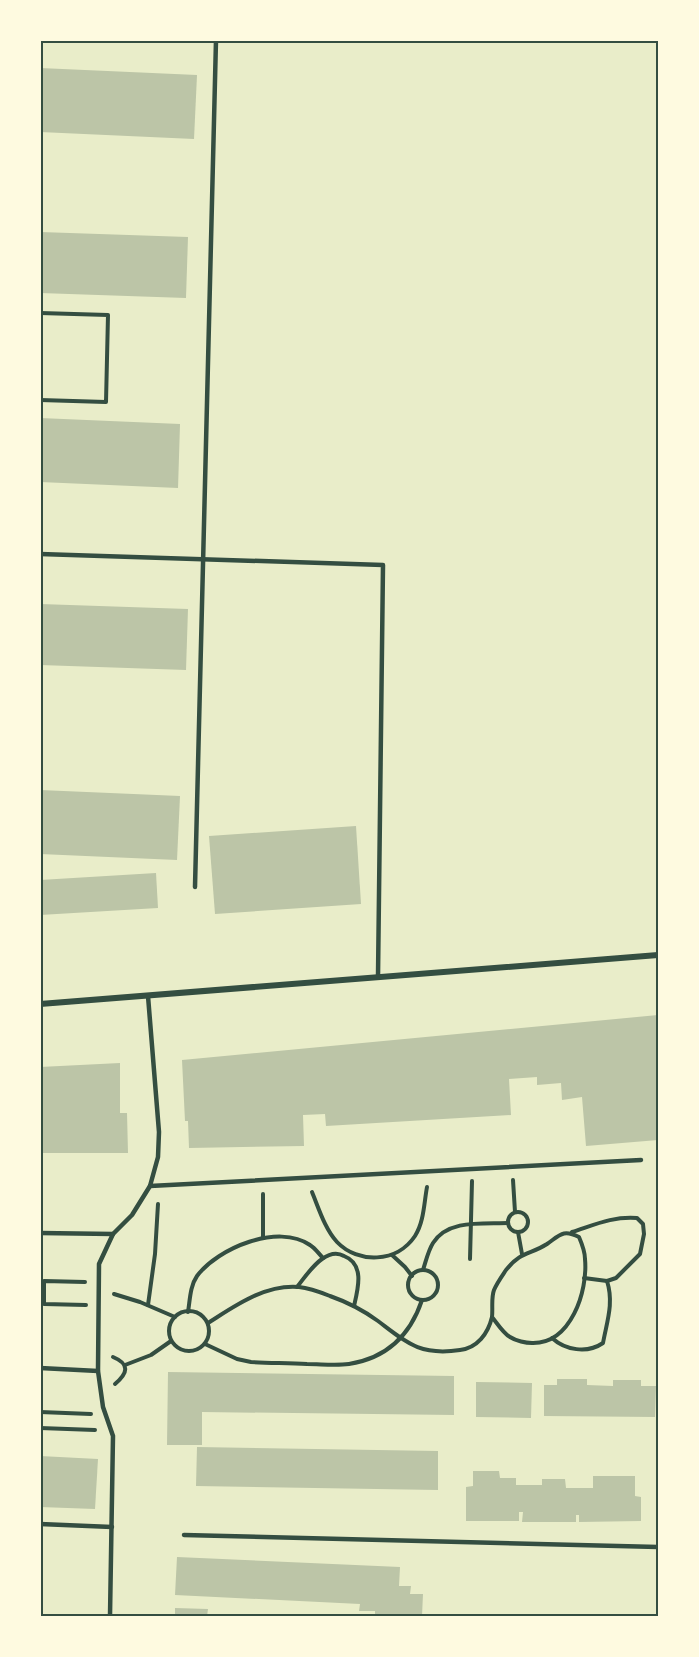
<svg xmlns="http://www.w3.org/2000/svg" width="699" height="1657" viewBox="0 0 699 1657" font-family="Literata,serif">
<style>
.building{fill:#bcc5a7}
.lines{fill:none;stroke-linecap:round;stroke-linejoin:round}
.path{stroke:#344e41;stroke-width:4}
.service{stroke:#344e41;stroke-width:4.5}
.minor{stroke:#344e41;stroke-width:6}
.neatline{fill:none;stroke:#344e41;stroke-width:2}
</style>
<rect width="100%" height="100%" fill="#e9edc9"/>
<!-- building -->
<g class="building">
<polygon points="40,68 197,75 194,139 40,132"/>
<polygon points="40,232 188,237 186,298 40,293"/>
<polygon points="40,418 180,424 178,488 40,482"/>
<polygon points="40,604 188,609 186,670 40,665"/>
<polygon points="40,790 180,796 177,860 40,854"/>
<polygon points="356,826 361,904 215,914 209,836"/>
<polygon points="156,873 158,908 40,915 40,880"/>
<polygon points="658,1015 658,1140 586,1146 582,1097 562,1100 561,1083 537,1085 537,1077 509,1079 511,1115 326,1126 325,1114 303,1115 304,1146 189,1148 188,1121 185,1121 182,1060"/>
<polygon points="120,1063 120,1113 127,1113 128,1153 40,1153 40,1067"/>
<polygon points="168,1372 454,1376 454,1415 202,1412 202,1445 167,1445"/>
<polygon points="557,1379 587,1379 587,1385 613,1386 613,1380 641,1380 641,1386 656,1386 655,1417 544,1416 544,1385 557,1385"/>
<polygon points="476,1382 532,1383 531,1418 476,1417"/>
<polygon points="197,1447 438,1451 438,1490 196,1486"/>
<polygon points="40,1456 98,1459 95,1509 40,1507"/>
<polygon points="473,1471 499,1471 500,1478 516,1478 516,1485 542,1485 542,1479 565,1479 566,1488 593,1488 593,1476 635,1476 635,1496 641,1497 641,1521 579,1522 579,1515 576,1515 576,1522 522,1522 523,1512 519,1512 519,1521 466,1521 466,1487 473,1486"/>
<polygon points="177,1557 400,1567 399,1586 411,1586 410,1594 423,1594 422,1616 375,1616 375,1611 359,1611 360,1604 175,1595"/>
<polygon points="175,1608 208,1609 207,1616 175,1616"/>
</g>
<g class="lines">
<!-- path -->
<g class="path">
<polyline points="40,313 108,315 106,402 40,400"/>
<polyline points="513,1180 515,1212"/>
<path d="M312,1192C319,1209 325,1229 337,1242C358,1264 397,1263 415,1236C424,1222 424,1203 427,1187"/>
<polyline points="263,1194 263,1238"/>
<circle cx="518" cy="1222" r="10"/>
<polyline points="518,1232 522,1254"/>
<path d="M572,1232C594,1225 613,1216 637,1218L643,1224L644,1234L640,1254L616,1278L607,1281L584,1278"/>
<polyline points="392,1255 405,1267 412,1276"/>
<polyline points="470,1259 472,1181"/>
<path d="M423,1270C426,1261 428,1251 433,1243C448,1219 483,1224 508,1223"/>
<circle cx="423" cy="1285" r="15"/>
<polyline points="85,1282 44,1281 44,1304 86,1305"/>
<path d="M297,1287C305,1277 312,1266 322,1259C329,1254 337,1252 344,1256C365,1264 358,1289 354,1306"/>
<polyline points="114,1294 140,1302 175,1317"/>
<polyline points="148,1305 155,1254 158,1204"/>
<circle cx="189" cy="1331" r="20"/>
<path d="M188,1312C190,1300 190,1286 197,1276C218,1248 278,1223 310,1245C315,1248 319,1254 323,1258"/>
<path d="M208,1323C235,1306 265,1284 299,1287C310,1288 320,1292 330,1296C347,1302 363,1310 378,1321C407,1343 420,1356 460,1350C477,1348 488,1334 492,1317C493,1308 491,1298 494,1290C497,1283 502,1276 506,1270C521,1251 530,1255 547,1244C560,1235 563,1229 579,1237C582,1244 585,1251 585,1259C588,1291 571,1344 532,1343C526,1343 516,1341 510,1337C503,1333 497,1323 492,1317"/>
<path d="M552,1338C565,1350 587,1354 603,1343C607,1321 614,1303 607,1281"/>
<path d="M205,1344L237,1359L251,1362C270,1363 288,1363 307,1364C321,1364 335,1366 349,1364C387,1358 410,1336 422,1300"/>
<path d="M113,1357C130,1364 128,1373 115,1384"/>
<polyline points="125,1365 151,1355 171,1341"/>
<polyline points="40,1412 91,1414"/>
<polyline points="40,1428 95,1430"/>
</g>
<!-- service -->
<g class="service">
<polyline points="40,554 383,565 378,977"/>
<polyline points="195,887 216,40"/>
<polyline points="150,1186 641,1160"/>
<polyline points="40,1233 113,1234"/>
<polyline points="40,1368 98,1371"/>
<polyline points="40,1524 112,1527"/>
<polyline points="184,1535 658,1547"/>
<polyline points="110,1616 113,1436 103,1407 98,1371 99,1264 113,1234 132,1215 150,1186 158,1157 159,1132 148,996"/>
</g>
<!-- minor -->
<polyline class="minor" points="40,1004 658,955"/>
</g>
<!-- border -->
<rect width="699" height="1657" fill="none" stroke="#fefae0" stroke-width="84"/>
<rect x="42" y="42" width="615" height="1573" class="neatline"/>
</svg>
